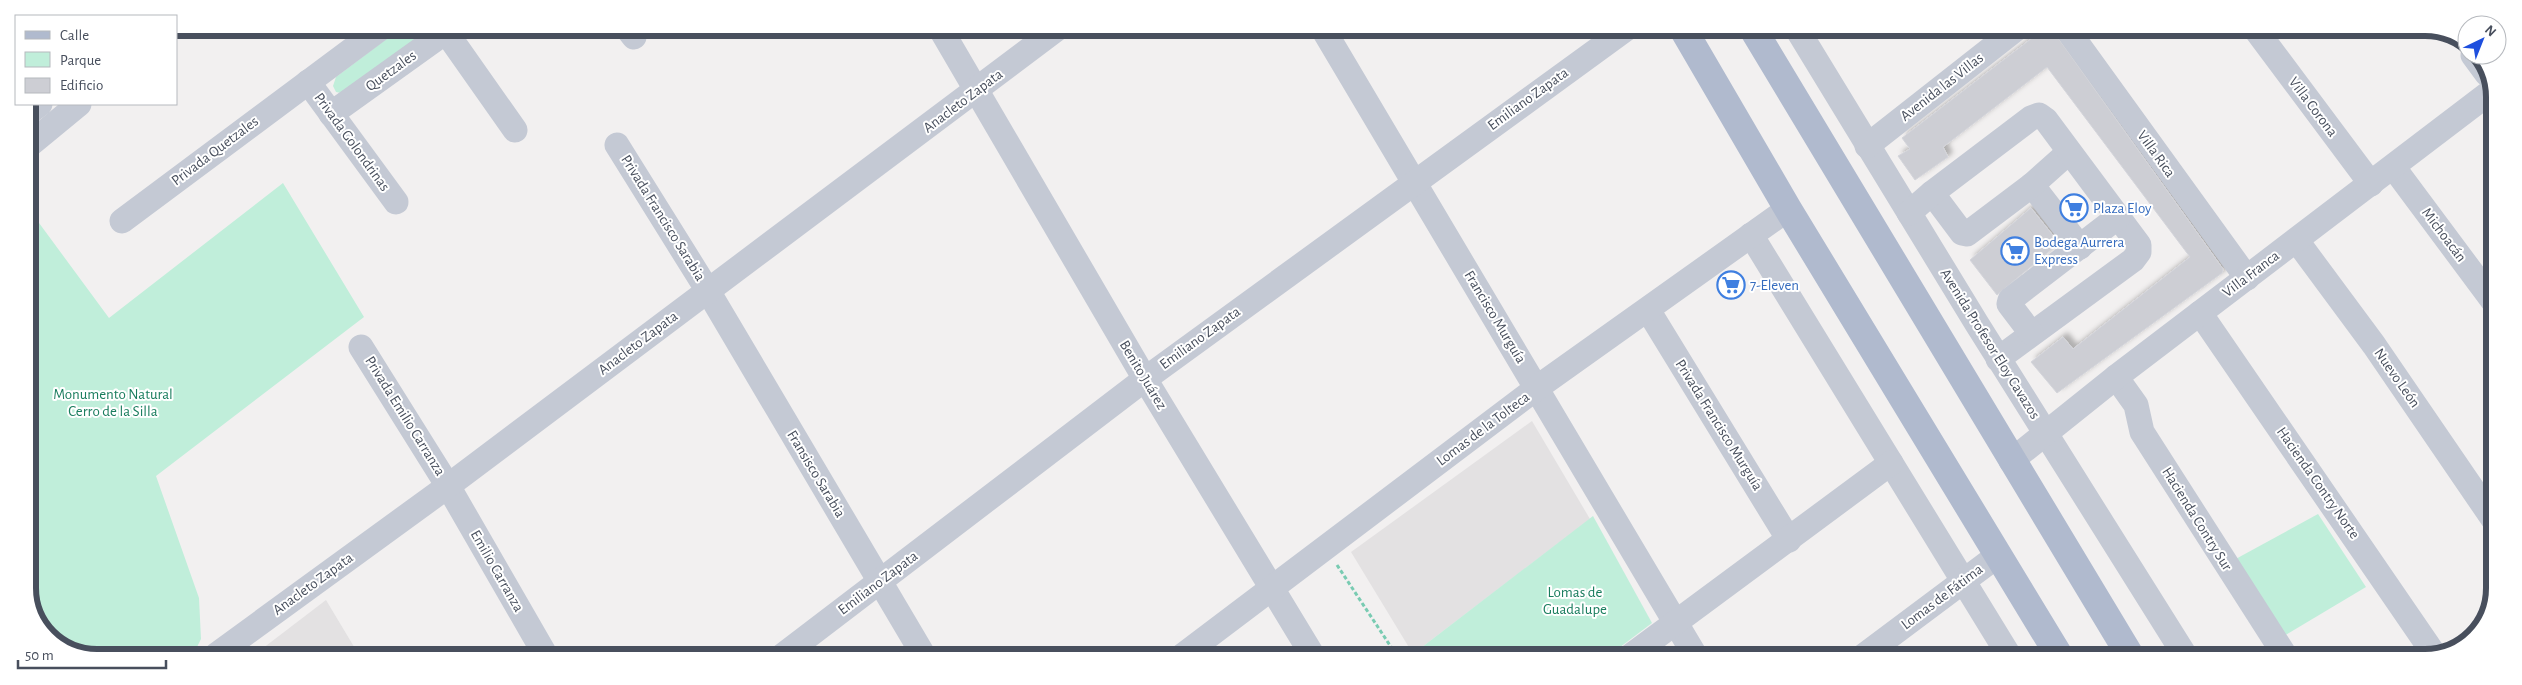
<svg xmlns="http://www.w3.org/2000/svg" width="2522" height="685" viewBox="0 0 2522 685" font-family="'Alegreya Sans',sans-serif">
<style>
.education{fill:#e3e1e2}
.green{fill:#c0eeda}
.building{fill:#cdced4;stroke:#d4d5db;filter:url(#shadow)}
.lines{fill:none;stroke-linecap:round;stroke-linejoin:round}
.path{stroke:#79cbb2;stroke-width:3;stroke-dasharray:4 2.5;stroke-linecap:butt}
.minor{stroke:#c4c9d4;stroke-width:25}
.major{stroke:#b0bace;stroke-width:28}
.labels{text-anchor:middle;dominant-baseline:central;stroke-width:4;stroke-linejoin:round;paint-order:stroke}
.street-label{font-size:15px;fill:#484f5d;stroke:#fff}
.shop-label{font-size:15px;fill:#366cbe;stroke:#fff;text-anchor:start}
.park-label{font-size:15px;fill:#1a7d5e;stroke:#fff}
.rim{fill:none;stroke:#484f5d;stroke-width:6}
</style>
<defs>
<filter id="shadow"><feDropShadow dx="4.5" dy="-4.5" stdDeviation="2.5" flood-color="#0004"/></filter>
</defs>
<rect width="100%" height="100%" fill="#f2f0f0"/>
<!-- education -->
<g class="education">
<polygon points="1532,421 1590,519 1413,654 1351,552"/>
<polygon points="326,600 359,655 254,655"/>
</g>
<!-- green -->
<g class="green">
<polygon points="401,28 438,28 346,94 336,92 333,86 336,77"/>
<polygon points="283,183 364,317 156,476 199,598 201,639 193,655 80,655 45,633 28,592 28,208 109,318"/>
<polygon points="2318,514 2366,587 2284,636 2232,561"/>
<polygon points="1593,516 1652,623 1607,657 1415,656 1413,654"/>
</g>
<!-- building -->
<g class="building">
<polygon points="2044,29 2053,31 2223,269 2222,273 2057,393 2031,362 2063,337 2073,349 2190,257 2047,67 1943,147 1948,157 1915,180 1898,156 1910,149 1902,138"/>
<polygon points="2031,208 2059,243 1997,295 1970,260"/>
</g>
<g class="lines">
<!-- path -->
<polyline class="path" points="1337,565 1397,656"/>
<!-- minor -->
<g class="minor">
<polyline points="627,28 634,37"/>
<polyline points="940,28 1145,379 1313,656"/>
<polyline points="1323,29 1696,657"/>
<polyline points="1797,29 1977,324 2186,657"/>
<polyline points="2067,29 2247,278"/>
<polyline points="2256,30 2371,184"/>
<polyline points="446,32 515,130"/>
<polyline points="2473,55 2487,74"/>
<polyline points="308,82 396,202"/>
<polyline points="28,113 40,104"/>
<polyline points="331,114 451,28"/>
<polyline points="617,145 708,291 924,656"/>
<polyline points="28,146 79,104"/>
<polyline points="1867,146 2016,29"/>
<polyline points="2394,168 2493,301"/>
<polyline points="2032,185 2080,247"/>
<polyline points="1932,193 1962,233 1967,234 2032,185 2069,152"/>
<polyline points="1909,213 1932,193 2031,118 2039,115 2046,120 2139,245 2139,252 2133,260 1998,359"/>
<polyline points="122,221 381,28"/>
<polyline points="1751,235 2010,657"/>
<polyline points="2297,241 2374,345 2493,519"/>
<polyline points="1648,310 1789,540"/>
<polyline points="2200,313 2434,654"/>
<polyline points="2031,333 2009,304 2010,300 2118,217"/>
<polyline points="361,347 448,486 546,656"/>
<polyline points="2116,377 2136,405 2142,432 2286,657"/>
<polyline points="2011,461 2116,377 2493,90"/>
<polyline points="216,655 448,486 1058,28"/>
<polyline points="782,656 1145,379 1626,29"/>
<polyline points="1182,656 1538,387 1788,209"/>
<polyline points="1629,657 1891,463"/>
<polyline points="1862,657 1997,556"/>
</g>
<!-- major -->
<g class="major">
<polyline points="1683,29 1788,209 2060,657"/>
<polyline points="1753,29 2131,657"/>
</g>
</g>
<!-- icons -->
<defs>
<g id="supermarket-ring" transform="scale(1.4375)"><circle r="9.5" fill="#fff" stroke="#3f7fe0" stroke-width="1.5"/><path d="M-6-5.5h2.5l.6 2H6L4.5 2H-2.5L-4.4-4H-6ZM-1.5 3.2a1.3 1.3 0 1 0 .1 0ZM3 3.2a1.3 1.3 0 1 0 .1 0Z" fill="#3f7fe0"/></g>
</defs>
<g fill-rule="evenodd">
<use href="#supermarket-ring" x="2074" y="208"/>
<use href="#supermarket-ring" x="2015" y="251"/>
<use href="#supermarket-ring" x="1731" y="285"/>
</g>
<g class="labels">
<!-- street labels -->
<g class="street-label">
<text transform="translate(391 71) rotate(-36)">Quetzales</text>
<text transform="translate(1942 87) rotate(-38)">Avenida las Villas</text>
<text transform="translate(1528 99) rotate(-36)">Emiliano Zapata</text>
<text transform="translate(963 101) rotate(-37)">Anacleto Zapata</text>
<text transform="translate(2313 107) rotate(53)">Villa Corona</text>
<text transform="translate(352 142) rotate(54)">Privada Golondrinas</text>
<text transform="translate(215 151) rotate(-37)">Privada Quetzales</text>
<text transform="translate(2156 154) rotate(54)">Villa Rica</text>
<text transform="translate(663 218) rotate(58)">Privada Francisco Sarabia</text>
<text transform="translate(2444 235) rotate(53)">Michoacán</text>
<text transform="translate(2251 274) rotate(-37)">Villa Franca</text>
<text transform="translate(1495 317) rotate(59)">Francisco Murguía</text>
<text transform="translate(1200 338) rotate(-36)">Emiliano Zapata</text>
<text transform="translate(638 343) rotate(-37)">Anacleto Zapata</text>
<text transform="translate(1990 344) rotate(58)">Avenida Profesor Eloy Cavazos</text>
<text transform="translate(1143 375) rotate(59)">Benito Juárez</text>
<text transform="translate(2397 378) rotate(55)">Nuevo León</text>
<text transform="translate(405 416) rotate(58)">Privada Emilio Carranza</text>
<text transform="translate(1719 425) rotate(58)">Privada Francisco Murguía</text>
<text transform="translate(1483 429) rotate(-37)">Lomas de la Tolteca</text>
<text transform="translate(816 474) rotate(59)">Fransisco Sarabia</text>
<text transform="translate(2318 483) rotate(55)">Hacienda Contry Norte</text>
<text transform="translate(2197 519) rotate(58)">Hacienda Contry Sur</text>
<text transform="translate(497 571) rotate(60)">Emilio Carranza</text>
<text transform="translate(878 583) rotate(-37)">Emiliano Zapata</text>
<text transform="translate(313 584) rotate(-36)">Anacleto Zapata</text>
<text transform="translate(1942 597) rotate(-37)">Lomas de Fátima</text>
</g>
<!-- shop labels -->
<g class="shop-label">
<text x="2093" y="208">Plaza Eloy</text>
<text x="2034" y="242">Bodega Aurrera<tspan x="2034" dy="17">Express</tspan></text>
<text x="1750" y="285">7-Eleven</text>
</g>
<!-- park labels -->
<g class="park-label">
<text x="113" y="394">Monumento Natural<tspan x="113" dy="17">Cerro de la Silla</tspan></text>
<text x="1575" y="592">Lomas de<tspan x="1575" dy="17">Guadalupe</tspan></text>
</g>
</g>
<!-- crop -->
<path d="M0 0H2522V685H0ZM97 36H2425A61 61 0 0 1 2486 97V588A61 61 0 0 1 2425 649H97A61 61 0 0 1 36 588V97A61 61 0 0 1 97 36Z" fill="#fff" fill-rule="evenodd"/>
<path class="rim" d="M97 36H2425A61 61 0 0 1 2486 97V588A61 61 0 0 1 2425 649H97A61 61 0 0 1 36 588V97A61 61 0 0 1 97 36Z"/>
<!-- legend -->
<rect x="15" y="15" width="162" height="90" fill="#ffffff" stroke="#b6b9be"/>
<rect x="25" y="31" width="25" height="8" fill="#b0bace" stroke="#b6b9be"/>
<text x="60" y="40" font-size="15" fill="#484f5d">Calle</text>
<rect x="25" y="52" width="25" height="15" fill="#c0eeda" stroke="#b6b9be"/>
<text x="60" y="65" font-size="15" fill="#484f5d">Parque</text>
<rect x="25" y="78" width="25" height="15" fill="#cdced4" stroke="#b6b9be"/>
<text x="60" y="90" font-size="15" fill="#484f5d">Edificio</text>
<!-- north arrow -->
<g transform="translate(2482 40) rotate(43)"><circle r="24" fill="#ffffff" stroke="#b6b9be"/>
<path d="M0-4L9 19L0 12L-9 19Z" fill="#1e4fde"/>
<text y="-8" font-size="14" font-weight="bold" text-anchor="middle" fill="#484f5d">N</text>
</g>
<!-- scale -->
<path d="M18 660v8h148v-8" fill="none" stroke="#484f5d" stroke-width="2.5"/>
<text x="25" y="660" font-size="15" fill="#484f5d" stroke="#ffffff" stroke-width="4" paint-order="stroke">50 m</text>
</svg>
